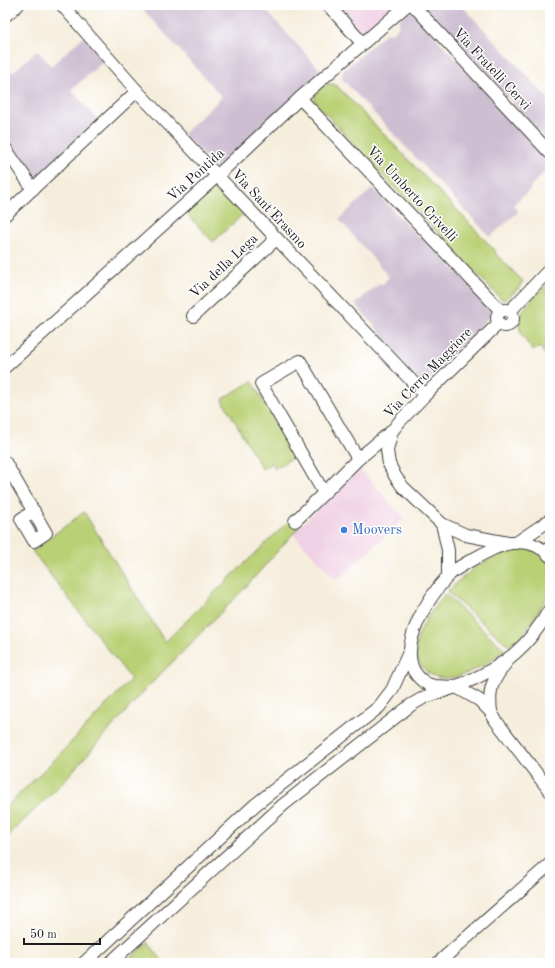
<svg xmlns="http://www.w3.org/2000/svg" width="555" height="968" viewBox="0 0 555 968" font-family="'Old Standard TT',serif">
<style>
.built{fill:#f0d0e4}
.industrial{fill:#cebed1}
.green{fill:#bad074;stroke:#6b7648}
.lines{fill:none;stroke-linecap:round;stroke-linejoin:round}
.minor-casing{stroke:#3d3c39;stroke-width:14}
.minor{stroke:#fff;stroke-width:12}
.shop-dot{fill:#3f7fe0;stroke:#fff;stroke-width:1.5}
.labels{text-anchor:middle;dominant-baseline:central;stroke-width:3;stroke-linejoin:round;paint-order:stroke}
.street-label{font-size:14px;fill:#1c1c1c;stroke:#fff}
.shop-label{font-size:14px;fill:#366cbe;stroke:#fff;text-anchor:start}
</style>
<rect width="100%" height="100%" fill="#fff"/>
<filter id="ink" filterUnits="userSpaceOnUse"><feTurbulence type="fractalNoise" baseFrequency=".025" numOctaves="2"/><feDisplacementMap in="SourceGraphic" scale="8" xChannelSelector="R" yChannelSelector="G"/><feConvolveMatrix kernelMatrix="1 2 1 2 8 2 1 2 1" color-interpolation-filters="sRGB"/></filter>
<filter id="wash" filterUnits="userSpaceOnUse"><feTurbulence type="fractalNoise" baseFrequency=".012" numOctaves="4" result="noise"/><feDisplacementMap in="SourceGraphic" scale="16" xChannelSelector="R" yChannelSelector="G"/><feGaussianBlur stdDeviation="0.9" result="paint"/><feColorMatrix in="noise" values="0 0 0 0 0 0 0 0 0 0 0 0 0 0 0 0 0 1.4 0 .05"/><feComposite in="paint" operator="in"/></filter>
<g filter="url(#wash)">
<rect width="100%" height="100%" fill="#f6eedd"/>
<!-- built -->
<g class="built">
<polygon points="332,5 406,5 363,39"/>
<polygon points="358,467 404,518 337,581 293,534"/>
</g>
<!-- industrial -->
<g class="industrial">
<polygon points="139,5 261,5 323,73 219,171 183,134 222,97"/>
<polygon points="429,5 461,5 550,100 550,144 426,8"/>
<polygon points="408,12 414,13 550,163 550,167 530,187 531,189 513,205 518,212 490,237 342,79 343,71 386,33 391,34 399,26 399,20"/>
<polygon points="84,36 105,60 71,90 100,122 33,184 5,143 5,64 12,73 37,50 51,66"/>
<polygon points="373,188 419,238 424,236 491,309 491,315 426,382 419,381 378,337 378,330 355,304 380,283 382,285 389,277 339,219"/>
</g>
<!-- green -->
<g class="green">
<path d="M327,84H333L337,86L458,211L495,251L496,254L523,281L518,289L506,299L503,300L501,299L385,178L315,102C312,94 320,88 327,84Z"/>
<polygon points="215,187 220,187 244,213 213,242 186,213"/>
<path d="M550,282V362L540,347L533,351C529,345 524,339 521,333C512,313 538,294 550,282Z"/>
<polygon points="252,381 296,456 275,468 272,463 262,469 222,399"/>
<polygon points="84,512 165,642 217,590 292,518 299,527 244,589 146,689 61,784 5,839 5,808 56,758 131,679 32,551"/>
<path d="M527,548L541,554L549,564L550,568V588L545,600L535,617L521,637L509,646L447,592C468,570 496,551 527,548Z"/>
<path d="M445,594L505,650L498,655V656C478,669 443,691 423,668C418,662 415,653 416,645C419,626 433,609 445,594Z"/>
<polygon points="148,942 164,963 125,963"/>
</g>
</g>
<g filter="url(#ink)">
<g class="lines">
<!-- minor casing -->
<g class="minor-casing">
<g id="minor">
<polyline points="62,5 137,91 425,395"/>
<polyline points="328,5 363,44"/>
<polyline points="413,5 550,153"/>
<polyline points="5,16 18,5"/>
<polyline points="300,98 501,311"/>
<polyline points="5,148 33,189"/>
<polyline points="5,215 137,91"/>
<circle cx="505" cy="318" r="8"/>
<polyline points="510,311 550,269"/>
<polyline points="193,316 276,239"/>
<polyline points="499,323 425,395 400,421 392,431 387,450 389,464 395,476 403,487 442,524 466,535 508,543"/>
<polyline points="5,367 218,175 300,98 407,5"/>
<polyline points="358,459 300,361 261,384 324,493 358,459 392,431"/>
<polyline points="5,462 46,533 34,541 21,519 34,511"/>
<polyline points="295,521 324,493"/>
<polyline points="442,524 448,550 448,575"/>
<polyline points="516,543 550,520"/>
<path d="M550,556C535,539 514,540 495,548C484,553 455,568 448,576C429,597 399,642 414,671C419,679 425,685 435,686C450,687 453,688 467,682C506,665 529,646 550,609"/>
<polyline points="491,712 496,721 550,791"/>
<polyline points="84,963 255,805 379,707 392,690 409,652"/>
<path d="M110,963L283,805L411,705L425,697L456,687L479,700L491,712C488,686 493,680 508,660"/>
<polyline points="438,963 550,864"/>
</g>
</g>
<!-- minor -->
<use href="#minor" class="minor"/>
</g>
</g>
<!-- markers -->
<circle class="shop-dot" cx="344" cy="530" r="4"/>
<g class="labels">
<!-- street labels -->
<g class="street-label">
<text transform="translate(492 69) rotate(47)">Via Fratelli Cervi</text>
<text transform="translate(196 175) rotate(-42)">Via Pontida</text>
<text transform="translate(412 194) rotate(47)">Via Umberto Crivelli</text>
<text transform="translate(269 209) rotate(47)">Via Sant'Erasmo</text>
<text transform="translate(224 266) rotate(-43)">Via della Lega</text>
<text transform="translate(428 373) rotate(-46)">Via Cerro Maggiore</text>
</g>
<!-- shop labels -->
<g class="shop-label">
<text x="352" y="530">Moovers</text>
</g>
</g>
<!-- margin -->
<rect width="555" height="968" fill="none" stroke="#fff" stroke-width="20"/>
<!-- scale -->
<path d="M24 938v6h76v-6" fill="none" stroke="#1c1c1c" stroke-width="2"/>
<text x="30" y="938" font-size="12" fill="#1c1c1c" stroke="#ffffff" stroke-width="3" paint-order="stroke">50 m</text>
</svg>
